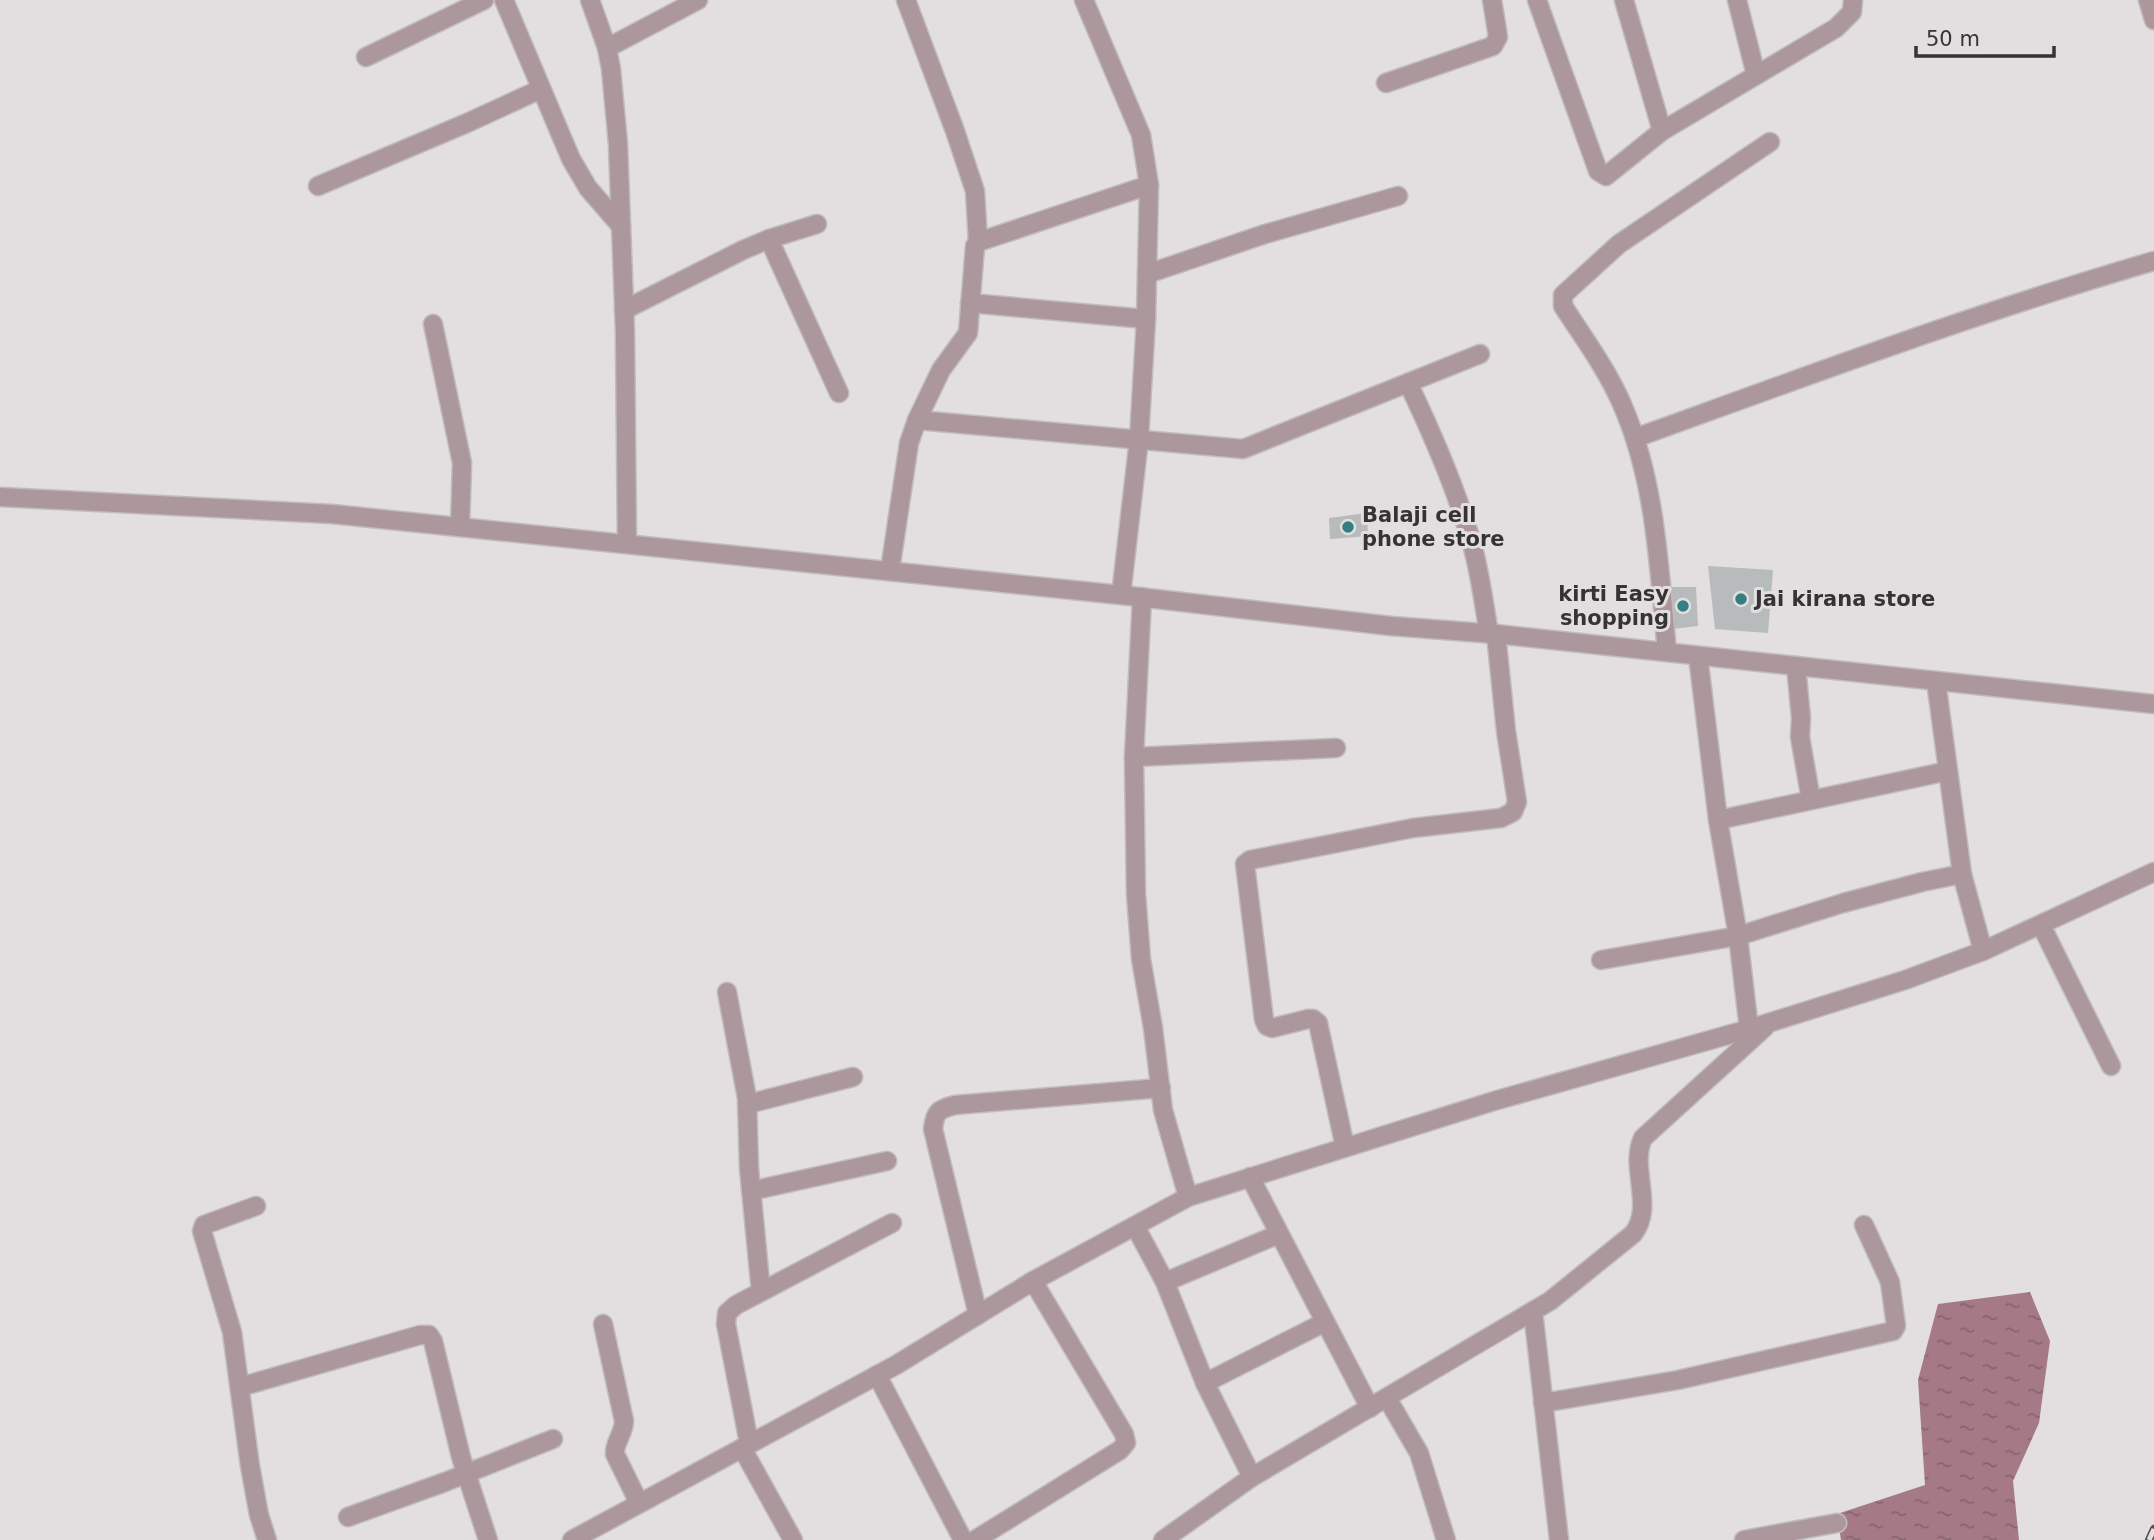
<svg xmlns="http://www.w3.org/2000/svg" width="2154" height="1540" viewBox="0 0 2154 1540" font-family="'DejaVu Sans',sans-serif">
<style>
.water{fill:url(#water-ripples)}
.building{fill:#b7bbbb}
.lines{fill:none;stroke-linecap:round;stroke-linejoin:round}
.minor-casing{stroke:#c0bcbd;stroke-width:21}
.tertiary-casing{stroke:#c0bcbd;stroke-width:21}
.minor{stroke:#ac979d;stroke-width:18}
.tertiary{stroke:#ac979d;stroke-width:18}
.rail-casing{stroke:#504e4f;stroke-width:8}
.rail{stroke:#e3dedf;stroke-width:5;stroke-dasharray:16;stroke-linecap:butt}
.poi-dot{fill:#367e84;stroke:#e3dedf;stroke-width:2.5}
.labels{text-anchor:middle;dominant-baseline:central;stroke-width:6;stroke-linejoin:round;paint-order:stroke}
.poi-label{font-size:21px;font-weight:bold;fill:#353334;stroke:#e3dedf;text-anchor:start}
</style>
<defs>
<pattern id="water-ripples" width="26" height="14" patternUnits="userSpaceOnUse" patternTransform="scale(1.75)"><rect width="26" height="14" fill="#a57986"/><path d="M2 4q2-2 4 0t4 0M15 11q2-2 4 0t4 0" fill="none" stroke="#87646e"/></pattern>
</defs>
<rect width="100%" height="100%" fill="#e3dedf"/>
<!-- water -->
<polygon class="water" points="2030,1292 2050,1341 2039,1423 2013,1481 2019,1540 1841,1540 1837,1514 1925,1485 1918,1380 1938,1304"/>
<!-- building -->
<g class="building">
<polygon points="1367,513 1368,536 1330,539 1329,518"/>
<polygon points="1708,566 1773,570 1768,633 1715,629"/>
<polygon points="1668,587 1696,587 1698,626 1672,629"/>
</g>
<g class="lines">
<!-- minor casing -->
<g class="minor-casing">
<g id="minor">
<polyline points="504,0 571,159 588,188 621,226"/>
<polyline points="590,0 607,48 611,69 618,144 625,333 627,543"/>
<polyline points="906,0 955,131 975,191 978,242"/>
<polyline points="1084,0 1141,135 1149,185 1146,319 1139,439 1121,595"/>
<polyline points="1537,0 1598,171 1606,176 1662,131 1836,28 1852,12 1853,0"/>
<polyline points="1624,0 1662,131"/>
<polyline points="1737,0 1756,75"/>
<polyline points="2148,0 2154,20"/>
<polyline points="607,48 698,0"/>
<polyline points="366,57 484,0"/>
<polyline points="1386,83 1493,46 1498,37 1492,0"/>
<polyline points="318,186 467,123 541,89"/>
<polyline points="769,239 839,393"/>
<polyline points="1147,274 1265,234 1398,196"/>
<polyline points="970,303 1146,319"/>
<polyline points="624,310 743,250 769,239 817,224"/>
<polyline points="433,324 462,463 460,527"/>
<path d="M1408,383C1433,435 1456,488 1472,544C1480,573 1484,604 1489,634"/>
<polyline points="917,420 1243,449 1480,354"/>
<path d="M1635,438C1807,376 1978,312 2154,261"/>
<polyline points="890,570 909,443 917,420 941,370 968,333 975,246 978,242 1149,185"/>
<polyline points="1142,597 1134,757 1136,894 1141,959 1153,1028 1163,1110 1188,1197"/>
<path d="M1667,652C1659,568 1656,480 1621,402C1606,368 1583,337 1563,306V295L1619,244L1770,142"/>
<polyline points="1698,656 1718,820 1738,936 1749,1029"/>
<polyline points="1796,666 1801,718 1800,737 1811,800"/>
<polyline points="1936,681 1962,874 1983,951"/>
<polyline points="1134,757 1336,748"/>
<polyline points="1718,820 1948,771"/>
<polyline points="2041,925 2111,1066"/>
<polyline points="1601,960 1738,936 1843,903 1922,882 1962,874"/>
<polyline points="727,992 747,1098 749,1168 761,1292"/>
<polyline points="748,1104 853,1077"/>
<polyline points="1345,1147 1318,1023 1313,1019 1308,1019 1272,1028 1267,1026 1264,1020 1245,864 1250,860 1413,828 1501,818 1513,812 1517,802 1506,731 1496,634"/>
<polyline points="1250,1177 1370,1408"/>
<polyline points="751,1191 887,1161"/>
<polyline points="256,1206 204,1225 202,1231 232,1332 250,1466 259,1515 267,1540"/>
<polyline points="1135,1226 1165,1282 1205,1383 1252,1477"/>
<polyline points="1165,1282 1279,1234"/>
<polyline points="1533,1311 1559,1540"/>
<path d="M978,1315L933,1129C935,1111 939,1109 955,1105L1161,1088"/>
<path d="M603,1324L624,1421C624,1433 614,1443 615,1454L639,1503"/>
<polyline points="877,1375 963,1540"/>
<polyline points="1205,1383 1325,1322"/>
<polyline points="240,1387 420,1335 429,1335 433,1341 461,1457 488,1540"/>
<polyline points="1387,1398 1419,1453 1446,1540"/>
<polyline points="1543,1403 1678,1380 1893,1331 1896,1326 1890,1282 1864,1225"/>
<polyline points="749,1443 726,1324 727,1313 736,1305 892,1223"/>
<polyline points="742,1448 793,1540"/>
<polyline points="348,1517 445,1482 553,1439"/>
<polyline points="572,1540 896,1365 1033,1281 1188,1197 1494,1101 1749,1029 1905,980 1983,951 2154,872"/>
<polyline points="975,1540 1120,1450 1126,1443 1124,1434 1033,1281"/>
<path d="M1163,1540L1252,1477L1550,1301L1633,1234C1655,1207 1629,1167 1643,1138L1765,1027"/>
<polyline points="1744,1540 1837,1523"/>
</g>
</g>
<!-- tertiary casing -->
<g class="tertiary-casing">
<polyline id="tertiary" points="0,497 332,514 1121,595 1391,626 1496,634 2154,704"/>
</g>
<!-- minor -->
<use href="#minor" class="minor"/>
<!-- tertiary -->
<use href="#tertiary" class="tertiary"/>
<!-- rail casing -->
<g class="rail-casing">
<polyline id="rail" points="2149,1540 2154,1529"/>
</g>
<!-- rail -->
<use href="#rail" class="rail"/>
</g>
<!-- markers -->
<g class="poi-dot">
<circle cx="1348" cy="527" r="7"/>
<circle cx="1741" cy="599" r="7"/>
<circle cx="1683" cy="606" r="7"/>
</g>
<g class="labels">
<!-- poi labels -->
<g class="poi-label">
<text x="1362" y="515">Balaji cell<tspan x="1362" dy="24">phone store</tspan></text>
<text x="1669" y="594" text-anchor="end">kirti Easy<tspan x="1669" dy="24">shopping</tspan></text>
<text x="1755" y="599">Jai kirana store</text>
</g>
</g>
<!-- scale -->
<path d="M1916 46v10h138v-10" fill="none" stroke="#353334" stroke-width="3.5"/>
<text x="1926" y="46" font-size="21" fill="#353334" stroke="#e3dedf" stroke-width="5" paint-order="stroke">50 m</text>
</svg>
